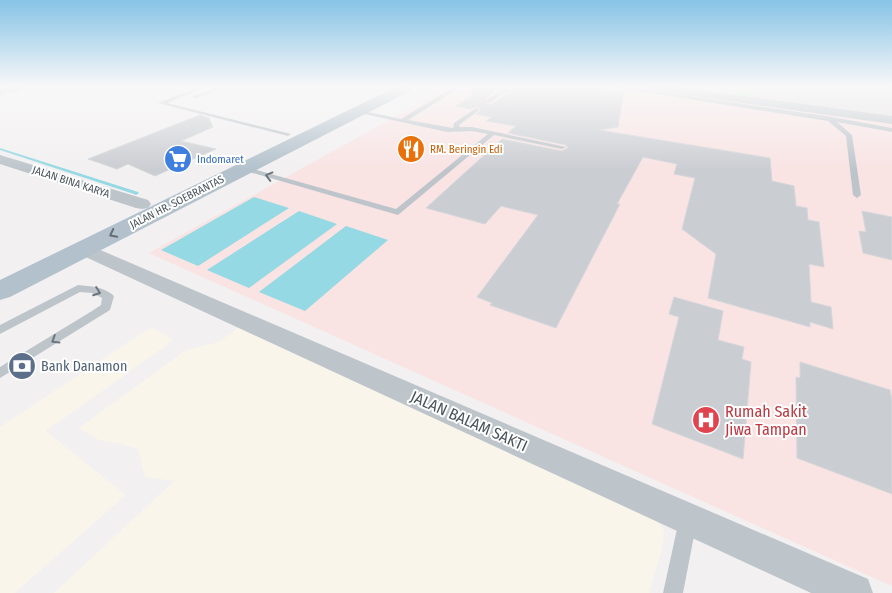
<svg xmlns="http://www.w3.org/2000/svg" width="892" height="593" viewBox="0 0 892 593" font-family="'Fira Sans Condensed',sans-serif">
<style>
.commercial{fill:#faf5eb}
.education{fill:#e3e1e1}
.medical{fill:#f9e3e3}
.green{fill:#c3ebcf}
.water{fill:#94d9e3}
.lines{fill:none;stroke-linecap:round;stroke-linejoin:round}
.stream{fill:#94d9e3;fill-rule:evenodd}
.building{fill:#cacdd2;stroke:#d4d7da}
.service{fill:#bdc5cb;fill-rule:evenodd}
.minor{fill:#bdc5cb;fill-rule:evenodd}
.primary{fill:#b2c1cc;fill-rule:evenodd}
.oneway{stroke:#6c767d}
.oneway2{stroke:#636f77}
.labels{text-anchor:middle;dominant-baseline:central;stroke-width:4;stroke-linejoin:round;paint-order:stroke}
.far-food-label{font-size:11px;fill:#c56008;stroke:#fff;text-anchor:start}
.far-shop-label{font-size:11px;fill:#366cbe;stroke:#fff;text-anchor:start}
.far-street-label{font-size:11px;fill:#49545b;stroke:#fff}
.service-label{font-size:14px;fill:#4e5e75;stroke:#fff;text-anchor:start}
.near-health-label{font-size:16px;fill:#be3a42;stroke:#fff;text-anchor:start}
.near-street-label{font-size:16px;fill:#49545b;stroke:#fff}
</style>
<rect width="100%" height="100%" fill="#f2f0f0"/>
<!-- commercial -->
<g class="commercial">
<polygon points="151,327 174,340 46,431 126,495 15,593 0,593 0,427"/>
<polygon points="239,327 654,517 664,531 662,548 649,593 54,593 174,481 145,477 138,449 121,444 99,440 79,428 186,350 219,342"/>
</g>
<!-- education -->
<polygon class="education" points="657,87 892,87 892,120"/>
<!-- medical -->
<polygon class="medical" points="449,87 636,87 892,123 892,586 149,253"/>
<!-- green -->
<polygon class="green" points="679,87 754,87 752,98"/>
<!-- water -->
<g class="water">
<polygon points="254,197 289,208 198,266 161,250"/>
<polygon points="299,211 337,224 249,288 207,270"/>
<polygon points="346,226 388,240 305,311 259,292"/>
</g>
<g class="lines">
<!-- stream -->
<polygon class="stream" points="0,148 138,192 139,193 136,195 134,194 0,150"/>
</g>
<!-- building -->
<g class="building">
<polygon points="473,87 500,87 486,98 487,104 492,104 509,92 510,87 595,87 624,91 618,127 599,130 770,158 772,181 794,186 796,206 807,208 808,220 819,222 824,267 809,264 811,302 831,307 833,329 810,322 810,327 708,298 716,254 682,229 695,178 674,174 677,164 643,157 617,204 620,204 556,328 490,305 492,303 477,297 538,215 501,206 485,224 426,208 502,139 562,151 568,148 566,145 508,133 516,126 486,121 492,117 476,114 481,110 477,106 471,109 455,106 472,96"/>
<polygon points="200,115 209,118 213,127 181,141 216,149 155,176 128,164 117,169 88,159"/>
<polygon points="862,211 892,217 892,260 863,253 859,231 866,232"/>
<polygon points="674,297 723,311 718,340 744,347 742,359 751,362 743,459 652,424 679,317 669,314"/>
<polygon points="800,362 890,390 892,400 892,494 797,458 796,377 800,378"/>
</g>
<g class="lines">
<!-- service -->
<g class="service">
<polygon points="198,87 206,87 167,103 291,134 288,136 158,103"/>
<polygon points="218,87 227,87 197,98 192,97"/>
<polygon points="454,87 461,87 408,120 453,128 454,123 476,108 479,110 478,111 459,125 460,127 472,127 566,147 562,149 494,135 398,215 239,169 246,167 396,209 488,134 472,131 447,132 355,112 358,110 401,119"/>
<polygon points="502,87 508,87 508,90 491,102 487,102 487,100 502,89"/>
<polygon points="613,87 628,87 832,117 892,128 892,132 837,122 852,135 861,195 857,198 853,195 846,136 828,121"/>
<path d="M78,285C90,286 105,287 114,296L110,310L0,378V367L92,311L101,305L102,298L92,293L80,292L0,334V325Z"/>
<polygon points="688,511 694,514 697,520 683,593 663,593 679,520 682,514"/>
</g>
<!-- minor -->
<g class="minor">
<polygon points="7,87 30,87 29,89 0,95 0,89"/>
<polygon points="645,87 676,87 892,116 892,124 650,90"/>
<polygon points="0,155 148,200 151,204 148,208 142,209 136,208 0,164"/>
<polygon points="84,243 868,579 873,593 811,593 77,253 74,249 77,245"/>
</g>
<!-- primary -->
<polygon class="primary" points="396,87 414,87 412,90 10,297 0,300 0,280"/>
</g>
<!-- one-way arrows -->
<defs><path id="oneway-chevron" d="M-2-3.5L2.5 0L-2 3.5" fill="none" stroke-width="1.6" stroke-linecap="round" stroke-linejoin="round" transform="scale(1.25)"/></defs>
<g class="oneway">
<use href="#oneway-chevron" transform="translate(269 176) rotate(-165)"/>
<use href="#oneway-chevron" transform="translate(97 292) rotate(20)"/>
<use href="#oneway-chevron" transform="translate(55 340) rotate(148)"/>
</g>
<use class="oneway2" href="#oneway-chevron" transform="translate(113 234) rotate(153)"/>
<!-- sky -->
<linearGradient id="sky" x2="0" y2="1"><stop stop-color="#86c3e6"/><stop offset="0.51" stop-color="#f9f8f8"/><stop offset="1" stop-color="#f9f8f8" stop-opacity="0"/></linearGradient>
<rect width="892" height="170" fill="url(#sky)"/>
<!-- icons -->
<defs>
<g id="restaurant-disc" transform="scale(1.4375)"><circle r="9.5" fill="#e8710a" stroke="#fff"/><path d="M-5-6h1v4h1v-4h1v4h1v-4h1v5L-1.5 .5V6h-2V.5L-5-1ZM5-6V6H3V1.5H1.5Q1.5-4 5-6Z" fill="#fff"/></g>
<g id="supermarket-disc" transform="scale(1.4375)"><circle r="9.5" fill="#3f7fe0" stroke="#fff"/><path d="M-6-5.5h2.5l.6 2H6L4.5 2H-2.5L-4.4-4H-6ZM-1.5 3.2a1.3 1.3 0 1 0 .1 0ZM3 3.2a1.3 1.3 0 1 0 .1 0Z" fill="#fff"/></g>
<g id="bank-disc" transform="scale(1.4375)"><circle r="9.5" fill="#5c6f8a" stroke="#fff"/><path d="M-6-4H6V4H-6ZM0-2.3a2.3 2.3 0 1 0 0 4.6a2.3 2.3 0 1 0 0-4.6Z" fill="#fff"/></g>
<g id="hospital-disc" transform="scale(1.4375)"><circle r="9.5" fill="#e0444e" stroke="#fff"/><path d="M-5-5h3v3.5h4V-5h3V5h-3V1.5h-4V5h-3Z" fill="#fff"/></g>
</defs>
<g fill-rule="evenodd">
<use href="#restaurant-disc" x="411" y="149"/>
<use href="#supermarket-disc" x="178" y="159"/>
<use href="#bank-disc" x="22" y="366"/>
<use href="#hospital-disc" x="706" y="420"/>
</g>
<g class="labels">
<!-- far-food labels -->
<g class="far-food-label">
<text x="430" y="149">RM. Beringin Edi</text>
</g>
<!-- far-shop labels -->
<g class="far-shop-label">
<text x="197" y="159">Indomaret</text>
</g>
<!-- far-street labels -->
<g class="far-street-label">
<text transform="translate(71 182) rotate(18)">JALAN BINA KARYA</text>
<text transform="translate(177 202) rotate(-27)">JALAN HR. SOEBRANTAS</text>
</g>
<!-- service labels -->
<g class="service-label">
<text x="41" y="366">Bank Danamon</text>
</g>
<!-- near-health labels -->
<g class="near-health-label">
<text x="725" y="411">Rumah Sakit<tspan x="725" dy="18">Jiwa Tampan</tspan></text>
</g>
<!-- near-street labels -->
<g class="near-street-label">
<text transform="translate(469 421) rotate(24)">JALAN BALAM SAKTI</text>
</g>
</g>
</svg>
